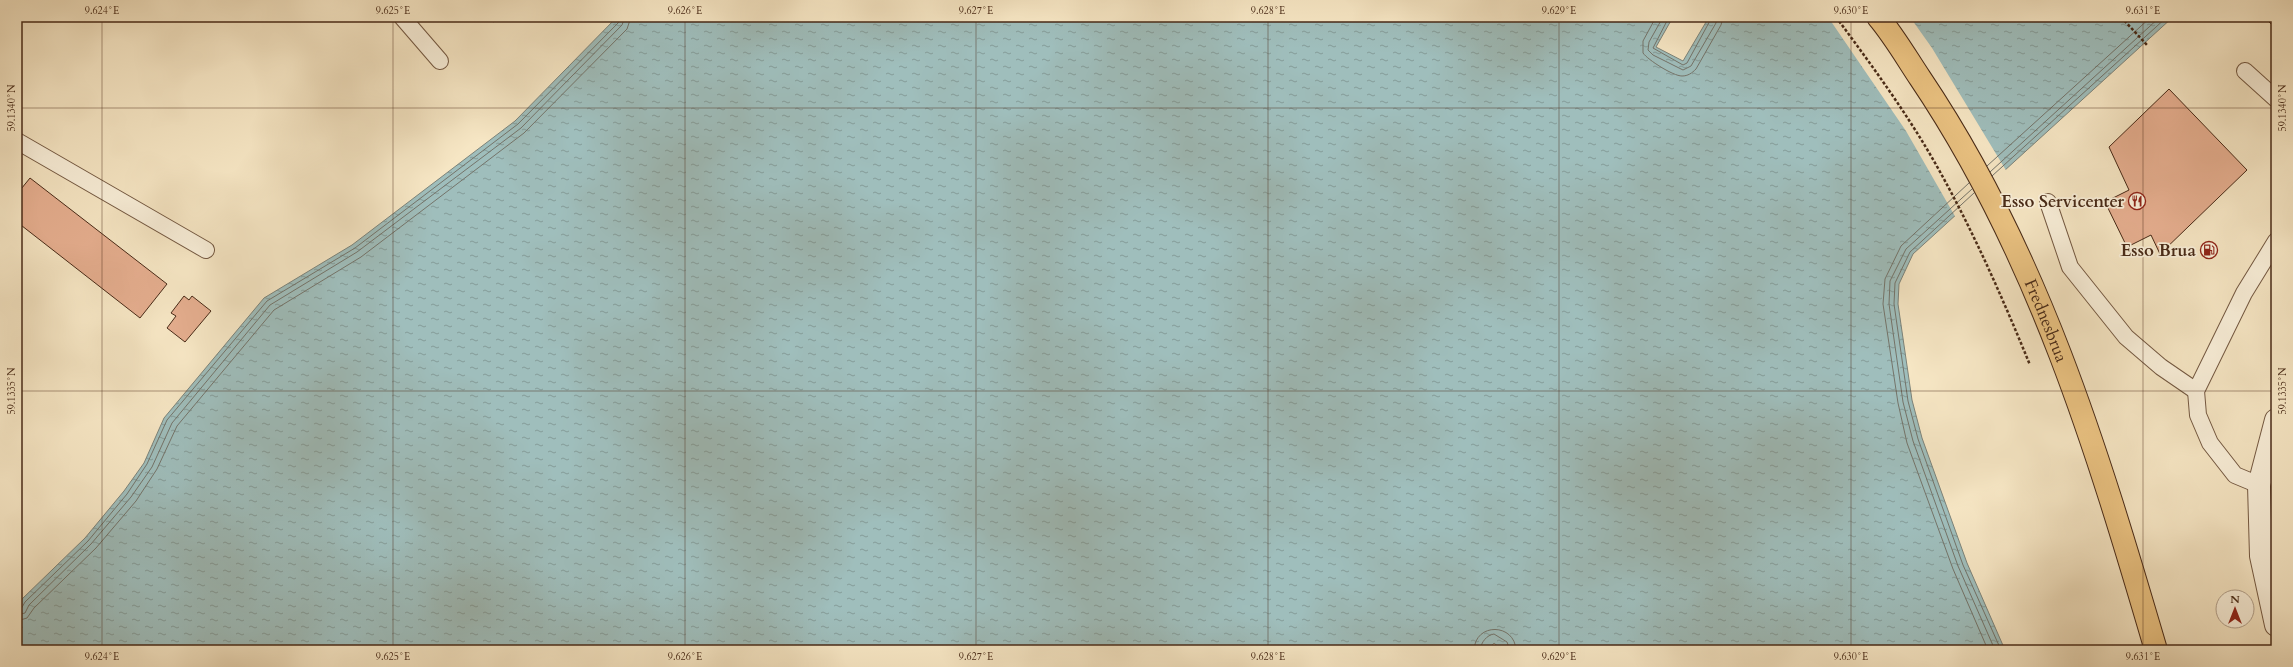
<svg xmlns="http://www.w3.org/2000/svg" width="2293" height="667" viewBox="0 0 2293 667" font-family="Cardo,serif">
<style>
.water{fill:url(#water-ripples);stroke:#7c837a}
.pier{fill:#f6e6c4}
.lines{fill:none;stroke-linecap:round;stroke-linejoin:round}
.shore{stroke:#74746a;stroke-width:1}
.building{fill:#e5ae8f;stroke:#482a17}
.service-casing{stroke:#745942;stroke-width:18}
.tertiary-casing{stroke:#745942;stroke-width:24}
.trunk-casing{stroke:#482a17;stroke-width:24}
.path{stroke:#482a17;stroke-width:2.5;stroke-dasharray:3 2;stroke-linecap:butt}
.service{stroke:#f9efd9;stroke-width:16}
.tertiary{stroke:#f9efd9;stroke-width:22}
.trunk{stroke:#ebc382;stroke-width:22}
.ticks{fill:none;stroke:#482a17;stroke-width:1;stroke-opacity:0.45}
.labels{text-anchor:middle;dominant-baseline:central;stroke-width:3.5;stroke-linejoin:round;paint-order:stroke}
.poi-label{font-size:17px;font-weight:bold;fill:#482a17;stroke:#f9efd9;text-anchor:end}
.street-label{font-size:17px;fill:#482a17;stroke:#f9efd9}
.neatline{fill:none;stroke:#482a17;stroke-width:1.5}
.ticks-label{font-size:10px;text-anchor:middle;fill:#482a17}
</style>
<defs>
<pattern id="water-ripples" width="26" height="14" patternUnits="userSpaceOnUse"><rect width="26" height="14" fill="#9fbebc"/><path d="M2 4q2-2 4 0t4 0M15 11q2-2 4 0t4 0" fill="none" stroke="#849b98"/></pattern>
</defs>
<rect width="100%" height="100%" fill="#f6e6c4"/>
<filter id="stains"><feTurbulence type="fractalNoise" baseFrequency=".005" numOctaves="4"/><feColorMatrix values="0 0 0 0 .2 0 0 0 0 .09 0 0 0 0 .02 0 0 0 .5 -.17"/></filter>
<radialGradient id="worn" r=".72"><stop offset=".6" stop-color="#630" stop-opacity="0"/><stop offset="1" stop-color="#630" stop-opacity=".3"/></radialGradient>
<!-- water -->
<polygon class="water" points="617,17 1673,17 1656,47 1683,61 1709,17 2173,17 1913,254 1899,284 1898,304 1912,400 1922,438 1967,563 2005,650 1502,650 1494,643 1488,650 17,650 17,610 21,600 85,538 124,491 144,463 164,418 264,298 352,245 515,121"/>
<!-- pier -->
<polygon class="pier" points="1828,17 1910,17 1932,48 2007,172 1956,218 1906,131"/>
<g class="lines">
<!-- shore -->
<g class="shore">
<path d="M1656,17L1643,41V53C1648,60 1673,76 1682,76C1688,76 1692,73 1696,69L1721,25L1723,17"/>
<polyline points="1663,17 1649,42 1648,50 1653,55 1683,70 1691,66 1716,23 1717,17"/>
<polyline points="1669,17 1653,48 1683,65 1687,63 1712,17"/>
<polyline points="1987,166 2151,17"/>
<polyline points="1990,172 2160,17"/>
<polyline points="1992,176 2167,17"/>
<polyline points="1969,183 1901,246 1885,279 1883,304 1898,403 1907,443 1953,569 1988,650"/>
<polyline points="1972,189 1906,249 1890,281 1889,304 1903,402 1913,441 1958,566 1995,650"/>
<polyline points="1974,193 1910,252 1895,283 1894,304 1908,401 1918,439 1963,565 2001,650"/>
<polyline points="17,610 21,609 25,602 88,541 127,494 147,464 167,420 267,301 355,248 518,124 619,22 620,17"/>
<polyline points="17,615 25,613 29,605 91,544 131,497 152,467 172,423 270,305 357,252 521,128 622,25 625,17"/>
<polyline points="17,621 27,618 34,608 96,548 136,501 157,469 177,426 274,310 361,257 524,133 627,29 631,17"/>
<path d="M1474,650C1475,622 1515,623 1516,650"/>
<path d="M1480,650C1481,642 1487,635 1494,634L1507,642L1510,650"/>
</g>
</g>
<!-- building -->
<g class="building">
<polygon points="489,17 500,17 493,22"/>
<polygon points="2264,17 2276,17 2276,29"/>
<polygon points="2169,89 2247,170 2160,254 2151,235 2127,247 2105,202 2129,190 2109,147"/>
<polygon points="30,178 167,284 140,318 17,222 17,194"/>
<polygon points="184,296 189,300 192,296 211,311 185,342 167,328 176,316 171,313"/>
</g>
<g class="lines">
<!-- service casing -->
<g class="service-casing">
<g id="service">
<polyline points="402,17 440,61"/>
<polyline points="2245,71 2276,99"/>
<polyline points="17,141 206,250"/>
<polyline points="2048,202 2070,267 2126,337 2161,367 2196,391"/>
<polyline points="2259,485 2235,475 2210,443 2198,415 2196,391 2244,293 2276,241"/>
</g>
</g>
<!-- tertiary casing -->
<g class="tertiary-casing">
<polyline id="tertiary" points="2276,420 2259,485 2261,556 2276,625"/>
</g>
<!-- trunk casing -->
<g class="trunk-casing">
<g id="trunk">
<path id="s1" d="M1878,17C1894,36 1906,57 1920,78C2038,253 2097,449 2156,650"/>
</g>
</g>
<!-- path -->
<g class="path">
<path d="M1836,17C1873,67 1909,116 1939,170C1974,233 2003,299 2030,365"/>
<polyline points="2121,17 2147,45"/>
</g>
<!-- service -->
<use href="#service" class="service"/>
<!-- tertiary -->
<use href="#tertiary" class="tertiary"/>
<!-- trunk -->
<use href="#trunk" class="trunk"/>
</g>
<!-- ticks -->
<path class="ticks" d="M102,17V650M393,17V650M685,17V650M976,17V650M1268,17V650M1559,17V650M1851,17V650M2143,17V650M17,108H2276M17,391H2276"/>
<!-- icons -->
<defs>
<g id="restaurant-ring" transform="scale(0.9)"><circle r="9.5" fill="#f9efd9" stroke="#8f2418" stroke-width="1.5"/><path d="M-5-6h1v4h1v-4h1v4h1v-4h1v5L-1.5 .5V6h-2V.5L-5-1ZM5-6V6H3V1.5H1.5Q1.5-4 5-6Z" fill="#8f2418"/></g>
<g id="fuel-ring" transform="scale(0.9)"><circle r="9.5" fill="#f9efd9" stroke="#8f2418" stroke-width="1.5"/><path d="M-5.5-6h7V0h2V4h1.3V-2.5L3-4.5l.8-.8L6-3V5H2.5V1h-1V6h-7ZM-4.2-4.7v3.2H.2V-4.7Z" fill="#8f2418"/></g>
</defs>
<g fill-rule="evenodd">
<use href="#restaurant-ring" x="2137" y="201"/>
<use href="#fuel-ring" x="2209" y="250"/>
</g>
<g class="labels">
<!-- poi labels -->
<g class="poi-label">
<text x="2124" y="201">Esso Servicenter</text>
<text x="2196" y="250">Esso Brua</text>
</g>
<!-- street labels -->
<g class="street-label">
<text stroke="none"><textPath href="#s1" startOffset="348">Frednesbrua</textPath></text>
</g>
</g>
<!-- margin -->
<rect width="2293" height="667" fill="none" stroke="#f6e6c4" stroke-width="44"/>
<!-- north arrow -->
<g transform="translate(2235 609)"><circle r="19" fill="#f9efd9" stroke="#b2a08b"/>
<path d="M0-3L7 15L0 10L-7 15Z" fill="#8f2418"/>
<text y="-6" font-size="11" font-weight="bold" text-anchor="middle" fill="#482a17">N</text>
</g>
<rect x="22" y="22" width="2249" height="623" class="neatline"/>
<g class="ticks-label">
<text x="102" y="14">9.624°E</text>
<text x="393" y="14">9.625°E</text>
<text x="685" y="14">9.626°E</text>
<text x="976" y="14">9.627°E</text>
<text x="1268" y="14">9.628°E</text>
<text x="1559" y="14">9.629°E</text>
<text x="1851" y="14">9.630°E</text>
<text x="2143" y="14">9.631°E</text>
<text transform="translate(11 108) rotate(-90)" y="4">59.1340°N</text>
<text transform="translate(2282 108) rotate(-90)" y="4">59.1340°N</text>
<text transform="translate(11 391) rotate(-90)" y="4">59.1335°N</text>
<text transform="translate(2282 391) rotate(-90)" y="4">59.1335°N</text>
<text x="102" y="660">9.624°E</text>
<text x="393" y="660">9.625°E</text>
<text x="685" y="660">9.626°E</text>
<text x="976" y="660">9.627°E</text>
<text x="1268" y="660">9.628°E</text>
<text x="1559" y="660">9.629°E</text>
<text x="1851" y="660">9.630°E</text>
<text x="2143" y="660">9.631°E</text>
</g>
<rect width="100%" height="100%" filter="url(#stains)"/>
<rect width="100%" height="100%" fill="url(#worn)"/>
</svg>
